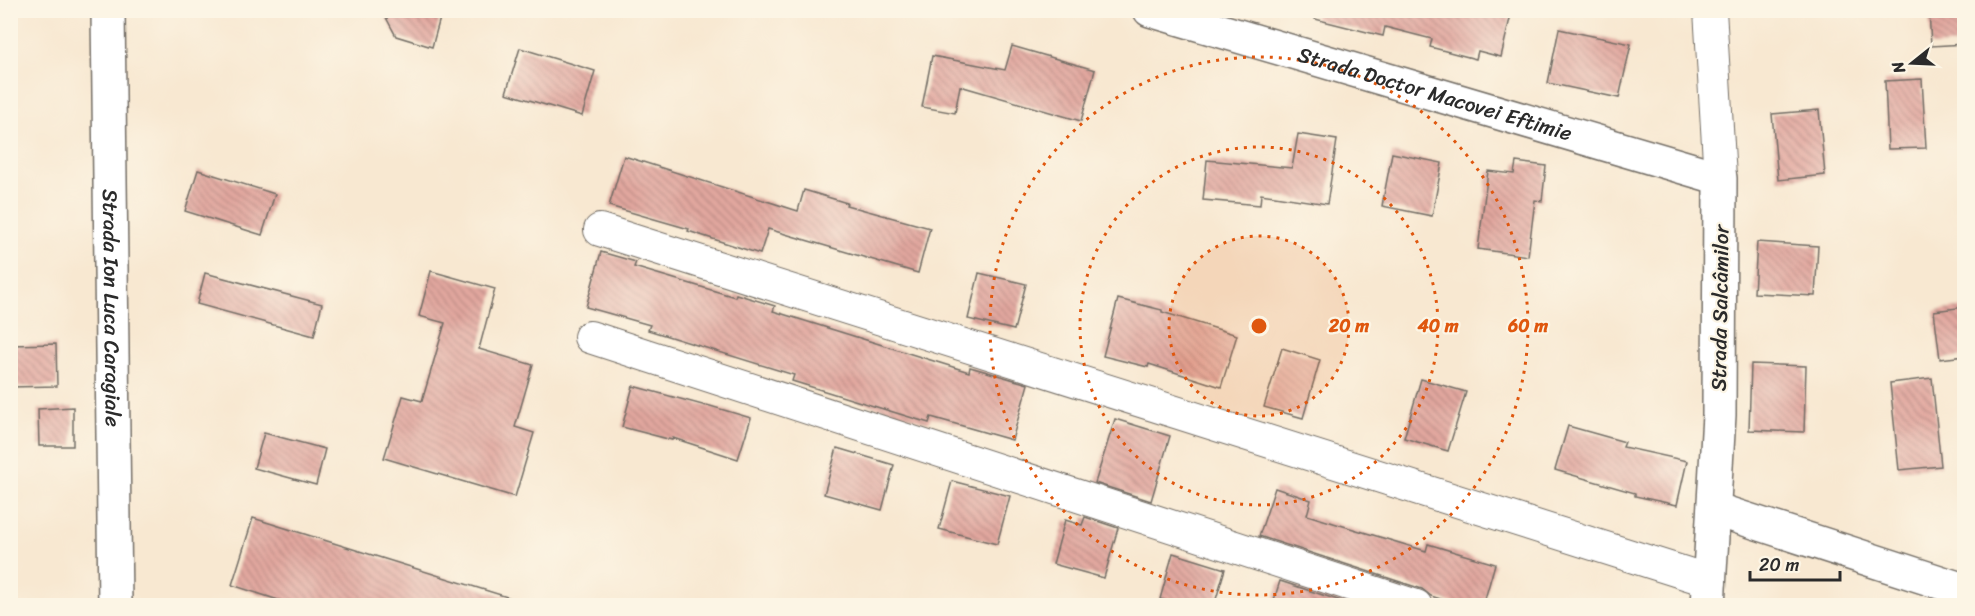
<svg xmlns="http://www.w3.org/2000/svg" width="1975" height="616" viewBox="0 0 1975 616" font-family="Sriracha,sans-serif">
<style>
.building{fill:url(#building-back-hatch)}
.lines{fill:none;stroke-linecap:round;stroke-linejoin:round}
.minor-casing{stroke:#736d65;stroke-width:34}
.tertiary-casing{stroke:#736d65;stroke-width:36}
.secondary-casing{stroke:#736d65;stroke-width:36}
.minor{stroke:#fff;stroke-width:32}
.tertiary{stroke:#fff;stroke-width:33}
.secondary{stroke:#fff;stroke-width:33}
.ring{fill:none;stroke:#df570e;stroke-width:3;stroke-dasharray:3 6}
.labels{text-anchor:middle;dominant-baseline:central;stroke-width:4.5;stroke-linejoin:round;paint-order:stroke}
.street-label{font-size:21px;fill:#2b2b2b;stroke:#fcf5e5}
.centre{fill:#df570e;stroke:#fcf5e5;stroke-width:3}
.ring-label{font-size:18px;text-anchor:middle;font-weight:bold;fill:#df570e;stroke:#fcf5e5;stroke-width:4.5;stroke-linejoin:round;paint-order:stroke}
</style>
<defs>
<pattern id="building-back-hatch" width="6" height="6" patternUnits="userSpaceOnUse" patternTransform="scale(1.5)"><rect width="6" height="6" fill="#e2a79f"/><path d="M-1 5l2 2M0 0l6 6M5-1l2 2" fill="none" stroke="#b78882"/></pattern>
</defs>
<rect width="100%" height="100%" fill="#fcf5e5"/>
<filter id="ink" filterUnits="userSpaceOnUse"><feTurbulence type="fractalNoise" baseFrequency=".0167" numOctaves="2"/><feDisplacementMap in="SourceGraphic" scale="12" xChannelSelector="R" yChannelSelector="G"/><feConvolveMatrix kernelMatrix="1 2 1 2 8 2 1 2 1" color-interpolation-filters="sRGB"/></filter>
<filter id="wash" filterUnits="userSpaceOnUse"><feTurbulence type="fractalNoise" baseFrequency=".008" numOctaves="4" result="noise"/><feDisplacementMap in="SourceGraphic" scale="24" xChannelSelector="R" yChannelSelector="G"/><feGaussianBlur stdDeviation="1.35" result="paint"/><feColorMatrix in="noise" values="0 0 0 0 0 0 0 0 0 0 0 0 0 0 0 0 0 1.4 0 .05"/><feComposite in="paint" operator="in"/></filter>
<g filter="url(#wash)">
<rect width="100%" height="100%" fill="#f8e8d1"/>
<g id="blocks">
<!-- building -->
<g class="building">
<polygon points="382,10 436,10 434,17 440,18 432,47 396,36"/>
<polygon points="1316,10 1512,10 1501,57 1478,51 1476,59 1430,47 1432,39 1385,27 1383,36 1315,19"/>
<polygon points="1929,10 1965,10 1965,44 1931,46"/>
<polygon points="1559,29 1631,44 1619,98 1548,83"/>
<polygon points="1012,46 1095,70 1081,121 960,86 955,113 922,107 932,56 1005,70"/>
<polygon points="520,48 595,71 582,116 506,93"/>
<polygon points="1922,79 1926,148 1888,149 1885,81"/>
<polygon points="1819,110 1825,175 1778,180 1772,114"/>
<polygon points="1298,134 1337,140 1327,204 1261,194 1260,205 1203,200 1207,160 1292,168"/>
<polygon points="1392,153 1442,163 1432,216 1382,206"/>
<polygon points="624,156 798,211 804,190 847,203 846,205 930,228 918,273 768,229 760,254 688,231 689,229 609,206"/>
<polygon points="1516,162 1546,166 1542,201 1535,200 1528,256 1478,249 1488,171 1514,174"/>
<polygon points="198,170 275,194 262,235 185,211"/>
<polygon points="1757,242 1818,246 1815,296 1754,293"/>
<polygon points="601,252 636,262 634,267 735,297 736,294 775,306 773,311 969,372 970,367 1028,384 1012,440 931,417 929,423 792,381 794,375 648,330 650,325 586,307"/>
<polygon points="431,271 495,289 479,349 533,365 515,427 534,433 515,497 384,458 403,396 422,401 445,323 419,316"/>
<polygon points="205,273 322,304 314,336 197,304"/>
<polygon points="979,273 1026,284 1014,330 968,319"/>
<polygon points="1118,299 1162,310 1162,312 1237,335 1221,387 1149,364 1148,367 1103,356"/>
<polygon points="1965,307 1965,356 1940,359 1934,311"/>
<polygon points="56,344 57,386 10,387 10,345"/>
<polygon points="1282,348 1320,360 1303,418 1264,407"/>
<polygon points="1751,364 1806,366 1804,432 1749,430"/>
<polygon points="1932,378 1941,466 1899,470 1890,383"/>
<polygon points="1421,379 1466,392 1448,451 1404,438"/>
<polygon points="633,386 706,406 707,405 751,418 738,459 673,438 672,440 622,427"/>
<polygon points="73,407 73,446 39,446 38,409"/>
<polygon points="1115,419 1170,436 1151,501 1095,483"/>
<polygon points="1568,426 1625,442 1623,447 1687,461 1677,505 1635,496 1635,493 1555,470"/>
<polygon points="264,433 325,449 316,485 254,468"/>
<polygon points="837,448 894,465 882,510 824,494"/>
<polygon points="952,481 1010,496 997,544 939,529"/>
<polygon points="1275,488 1311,500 1307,515 1426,551 1428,544 1495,564 1483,606 1462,606 1431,596 1422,589 1259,536"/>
<polygon points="1085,517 1118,528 1104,578 1053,564 1065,520 1082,525"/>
<polygon points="253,518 517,600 516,606 297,606 232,585"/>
<polygon points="1173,553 1225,569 1214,606 1182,606 1160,599"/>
<polygon points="1280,581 1356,606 1272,606"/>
</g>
</g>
</g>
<g filter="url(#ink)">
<use href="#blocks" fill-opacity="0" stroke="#736d65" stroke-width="1.5"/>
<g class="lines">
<!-- minor casing -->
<g class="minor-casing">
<g id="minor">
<polyline points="1710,10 1720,178"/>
<polyline points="600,230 1710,581"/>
<polyline points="590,337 1416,606"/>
</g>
</g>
<!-- tertiary casing -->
<g class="tertiary-casing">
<g id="tertiary">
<path id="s1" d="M1150,10L1720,178L1719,415L1708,606"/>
<polyline points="1714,509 1964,590"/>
</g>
</g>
<!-- secondary casing -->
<g class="secondary-casing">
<g id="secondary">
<path id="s2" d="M108,10L115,606"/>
</g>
</g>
<!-- minor -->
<use href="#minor" class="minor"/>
<!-- tertiary -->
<use href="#tertiary" class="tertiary"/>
<!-- secondary -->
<use href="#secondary" class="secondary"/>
</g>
</g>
<!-- distance rings -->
<circle cx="1259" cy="326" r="90" fill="#df570e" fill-opacity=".12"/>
<g class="ring">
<circle cx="1259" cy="326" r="90"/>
<circle cx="1259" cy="326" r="179"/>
<circle cx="1259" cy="326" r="269"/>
</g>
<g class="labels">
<!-- street labels -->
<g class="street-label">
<text stroke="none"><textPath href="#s1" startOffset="297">Strada Doctor Macovei Eftimie</textPath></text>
<text stroke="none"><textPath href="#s2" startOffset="298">Strada Ion Luca Caragiale</textPath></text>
<text transform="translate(1720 308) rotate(-89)">Strada Salcâmilor</text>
</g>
</g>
<circle cx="1259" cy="326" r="9" class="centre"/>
<g class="ring-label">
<text x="1349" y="332">20 m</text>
<text x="1438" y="332">40 m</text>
<text x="1528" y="332">60 m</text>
</g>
<!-- margin -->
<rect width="1975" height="616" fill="none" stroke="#fcf5e5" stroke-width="36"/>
<!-- north arrow -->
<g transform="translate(1912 63) rotate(252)" stroke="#fcf5e5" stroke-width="4.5" paint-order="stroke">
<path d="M0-4.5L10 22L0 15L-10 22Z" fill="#2b2b2b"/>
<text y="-9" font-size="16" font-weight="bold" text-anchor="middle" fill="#2b2b2b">N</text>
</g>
<!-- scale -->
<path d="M1750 571v9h90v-9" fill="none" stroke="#2b2b2b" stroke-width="3"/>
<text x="1759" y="571" font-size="18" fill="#2b2b2b" stroke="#fcf5e5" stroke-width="4.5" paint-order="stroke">20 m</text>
</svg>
